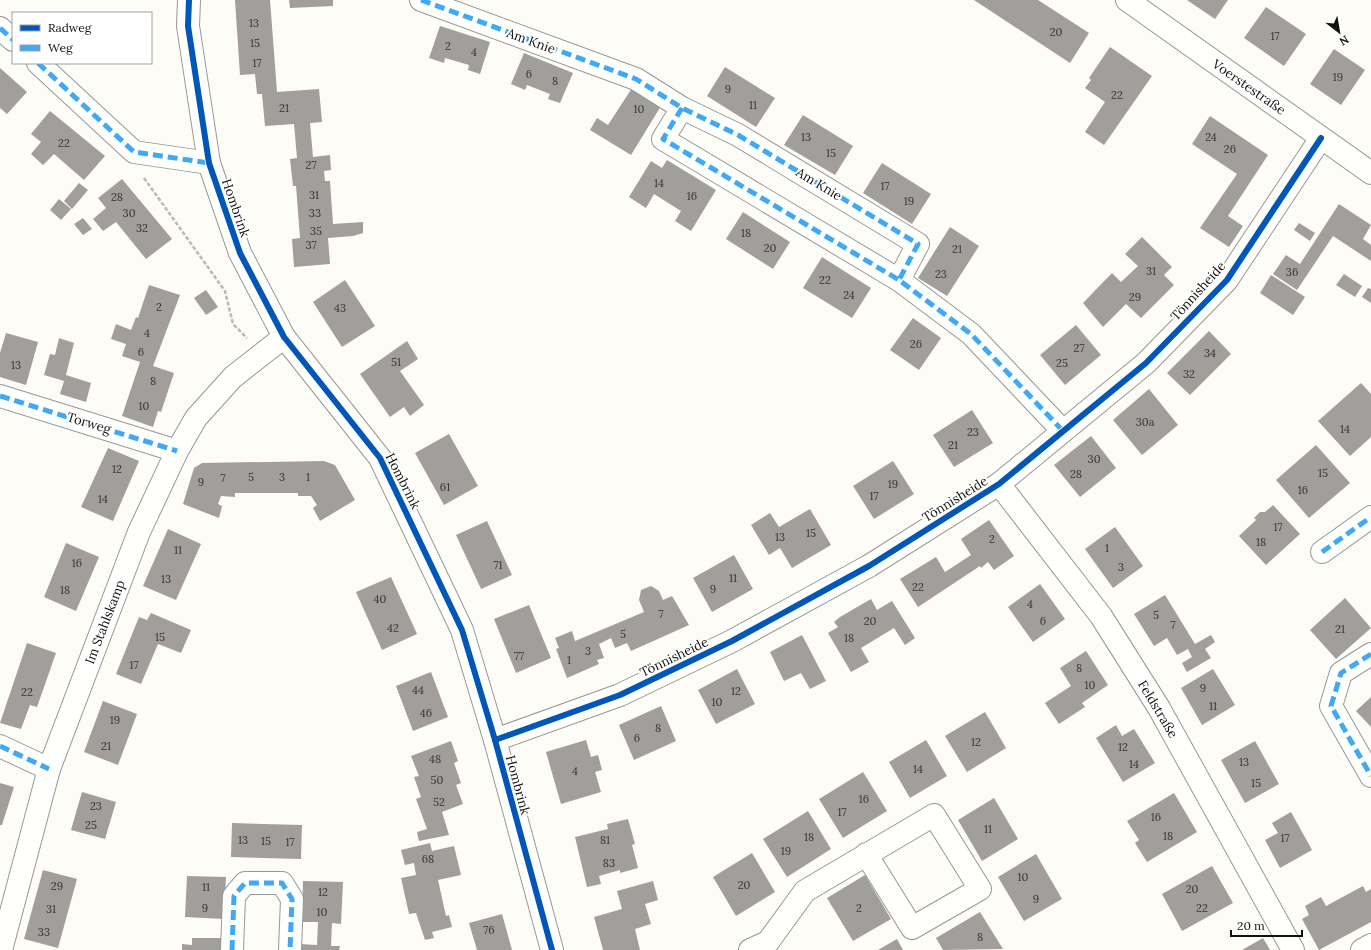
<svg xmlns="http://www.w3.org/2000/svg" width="1371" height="950" viewBox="0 0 1371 950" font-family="Lora,serif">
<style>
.building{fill:#a19f9c}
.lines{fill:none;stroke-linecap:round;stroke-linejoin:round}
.street-casing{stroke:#979795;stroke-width:24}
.path{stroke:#b9b9b8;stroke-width:2.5;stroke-dasharray:4 2;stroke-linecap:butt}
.street{stroke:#fffffe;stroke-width:22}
.quiet{stroke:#3fa9f5;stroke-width:5;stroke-dasharray:10 5;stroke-linecap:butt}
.cycleway-casing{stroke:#fff;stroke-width:8}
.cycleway{stroke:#0057b8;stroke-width:6}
.labels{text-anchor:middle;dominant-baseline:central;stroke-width:4;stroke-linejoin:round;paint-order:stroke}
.number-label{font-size:11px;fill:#353434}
.street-label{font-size:13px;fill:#111;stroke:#fff}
</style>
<rect width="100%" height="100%" fill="#fdfcf7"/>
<!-- building -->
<g class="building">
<polygon points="235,0 270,0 277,92 319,89 322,122 310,123 313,157 330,155 331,170 324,171 325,181 330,181 333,224 363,222 363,233 353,236 328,238 330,264 294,267 292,239 300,238 296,186 293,186 290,159 297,158 294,124 265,126 262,94 257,94 255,74 240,75"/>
<polygon points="289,0 333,0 333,6 290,8"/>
<polygon points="974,0 1038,0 1089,33 1070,63"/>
<polygon points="1187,0 1228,0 1215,19"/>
<polygon points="1266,7 1306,34 1284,66 1244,38"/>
<polygon points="440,26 490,42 480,74 468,70 469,65 445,58 444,63 429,58"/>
<polygon points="1110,47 1152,76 1104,145 1085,132 1105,102 1085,88 1091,80 1089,78"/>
<polygon points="1334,49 1365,70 1341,105 1310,84"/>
<polygon points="524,53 573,73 560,103 548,99 550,94 527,85 525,90 511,84"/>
<polygon points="725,67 775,98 756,127 707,96"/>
<polygon points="0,68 27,92 7,114 0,108"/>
<polygon points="632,88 661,106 631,155 590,130 597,118 608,125"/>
<polygon points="50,111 105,156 84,180 54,154 43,165 31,154 41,142 31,134"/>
<polygon points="803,115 853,146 835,175 784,145"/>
<polygon points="1210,116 1268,155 1228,216 1243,226 1229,247 1200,228 1237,174 1192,144"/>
<polygon points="667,160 716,190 691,231 675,221 681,211 654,194 646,208 629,197 651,161 662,168"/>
<polygon points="882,163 931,194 912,224 863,193"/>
<polygon points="122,179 172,239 146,259 116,222 103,231 93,219 106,208 98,198"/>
<polygon points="79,183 88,190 72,209 64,201"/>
<polygon points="59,199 71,209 61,220 50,210"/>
<polygon points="1339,204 1371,225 1363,239 1371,245 1371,261 1333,236 1297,290 1273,274 1286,255 1300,264"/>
<polygon points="743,212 790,242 773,269 726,239"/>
<polygon points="83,218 92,229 83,235 74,224"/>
<polygon points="1299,223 1315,233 1310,241 1294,230"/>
<polygon points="950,227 979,246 947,296 918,278"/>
<polygon points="1142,237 1172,267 1164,275 1174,285 1141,318 1126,304 1103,327 1083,303 1112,273 1121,282 1138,266 1125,254"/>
<polygon points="822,257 871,288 852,318 803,288"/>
<polygon points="1344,274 1362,286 1355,297 1336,285"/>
<polygon points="1271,275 1305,297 1293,315 1260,293"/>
<polygon points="345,280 375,326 342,347 313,302"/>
<polygon points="149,285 180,295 153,366 174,373 161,412 158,411 153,427 122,416 140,362 122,356 126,344 111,339 116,324 131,330 136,317 138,318"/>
<polygon points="1368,288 1371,289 1371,303 1362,297"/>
<polygon points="206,290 218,307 206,315 194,298"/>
<polygon points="913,318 941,338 919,370 890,350"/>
<polygon points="1076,325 1101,355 1065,385 1040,355"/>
<polygon points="1209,331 1231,354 1190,395 1167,373"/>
<polygon points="6,333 38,342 26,385 0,377 0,353"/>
<polygon points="59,338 74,343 66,375 91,383 86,402 60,394 64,381 44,375 50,354 55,355"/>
<polygon points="407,341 418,359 400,371 424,405 410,416 404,407 390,417 360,374"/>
<polygon points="1361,383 1371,394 1371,437 1350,456 1318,421"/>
<polygon points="1149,389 1178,425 1142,455 1113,420"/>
<polygon points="972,410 993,443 954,467 933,435"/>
<polygon points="449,434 478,486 444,505 415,453"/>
<polygon points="1091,436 1116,468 1080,497 1054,465"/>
<polygon points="1316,445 1350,483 1309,518 1276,480"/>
<polygon points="108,448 139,461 113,521 81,507"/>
<polygon points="324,461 335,465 355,500 320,521 313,508 317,505 311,496 298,496 298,493 235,493 235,497 221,496 218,504 222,506 219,518 183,504 194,468 202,463"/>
<polygon points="893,461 914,494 874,519 853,486"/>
<polygon points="1273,505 1300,534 1266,565 1239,536 1256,520 1254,518 1260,512 1265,512"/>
<polygon points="810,509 831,545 792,568 780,548 769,555 751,525 770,513 779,527"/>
<polygon points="989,520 1014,556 994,570 988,562 981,568 980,566 918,607 900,579 936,557 945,572 971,555 961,539"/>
<polygon points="487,521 512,575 481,589 456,535"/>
<polygon points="1115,527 1143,566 1113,588 1085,549"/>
<polygon points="168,529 201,544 176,600 143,586"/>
<polygon points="66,543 99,557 76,611 44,597"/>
<polygon points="734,555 753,589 712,612 693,578"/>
<polygon points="391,577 417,634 382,650 356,592"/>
<polygon points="1040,584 1065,619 1033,642 1008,607"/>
<polygon points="651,586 659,591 663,600 672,596 689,625 631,651 627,643 615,648 611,638 599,644 604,658 597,660 599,664 567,678 556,649 559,648 555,638 572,631 575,641 644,612 639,600 641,590"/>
<polygon points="1165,595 1195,644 1211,635 1215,642 1205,649 1211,658 1187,672 1182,663 1192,657 1188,649 1177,655 1167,638 1154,646 1134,614"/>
<polygon points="1345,598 1371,628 1336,659 1310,630"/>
<polygon points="871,599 877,610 892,601 915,638 905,645 894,628 861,648 869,662 851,672 828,633 838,627 834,622 840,617"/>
<polygon points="529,605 551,658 516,673 494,619"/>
<polygon points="151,613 191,630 181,653 158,644 141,684 116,674 139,617 147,620"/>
<polygon points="802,635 826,681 810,689 801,673 784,681 770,652"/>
<polygon points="27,643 56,653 37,707 30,705 21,729 0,723"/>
<polygon points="1086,651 1108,685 1082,703 1085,707 1059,724 1045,703 1071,686 1060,668"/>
<polygon points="737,669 755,704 716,724 698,690"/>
<polygon points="1213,669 1235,705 1202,725 1181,688"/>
<polygon points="431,672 448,717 413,731 396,686"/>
<polygon points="1371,697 1371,727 1356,711"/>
<polygon points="103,701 137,714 118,765 84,752"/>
<polygon points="661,706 676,741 634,760 619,725"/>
<polygon points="985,712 1006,748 967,772 945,736"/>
<polygon points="1116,725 1122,736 1134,729 1155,763 1123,782 1096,738"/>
<polygon points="586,740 591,757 598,755 602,770 595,772 601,792 561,804 546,752"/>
<polygon points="926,740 947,776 910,798 889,762"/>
<polygon points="451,741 458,761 454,763 461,783 456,785 463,804 442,812 449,835 419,841 417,832 427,829 416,799 421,797 414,777 419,776 411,756"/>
<polygon points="1255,741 1279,784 1245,803 1221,760"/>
<polygon points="863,772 887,811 843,838 819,799"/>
<polygon points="0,783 14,787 2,825 0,825"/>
<polygon points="82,792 116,802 105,839 71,830"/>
<polygon points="1174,793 1197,832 1147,862 1135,843 1139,840 1127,821"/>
<polygon points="994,798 1018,839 982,861 958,820"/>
<polygon points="808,811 831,849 787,877 763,839"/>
<polygon points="1291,812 1312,850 1280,868 1265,840 1278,833 1272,823"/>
<polygon points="628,819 635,844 632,845 638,868 620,873 620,870 599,876 601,884 587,887 575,837 608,829 607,824"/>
<polygon points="232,823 302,825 301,859 231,857"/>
<polygon points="430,843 432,851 454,846 461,875 438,880 446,916 449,915 452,927 432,932 434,938 425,940 416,913 409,914 401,878 416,875 414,863 405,865 401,850"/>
<polygon points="752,853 775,892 736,916 713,877"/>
<polygon points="1036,854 1062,899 1024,921 998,877"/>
<polygon points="1212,866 1233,903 1182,931 1162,894"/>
<polygon points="43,870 77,879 58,948 24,939"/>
<polygon points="865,875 891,919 853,941 827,898"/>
<polygon points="187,876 226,877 224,919 185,917"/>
<polygon points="303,881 343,882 341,924 332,923 331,946 340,946 339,950 300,950 300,944 317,945 318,922 302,922"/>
<polygon points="653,881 658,900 645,904 651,924 635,929 640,950 603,950 594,917 622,909 617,891"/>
<polygon points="1363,886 1366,892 1371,889 1371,922 1319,950 1302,919 1309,915 1305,906 1321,897 1326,906"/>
<polygon points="980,912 1003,949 943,950 936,938"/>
<polygon points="502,914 512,950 477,950 469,923"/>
<polygon points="192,938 222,938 222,950 182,950 182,944 192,945"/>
<polygon points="1263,938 1270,950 1242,950"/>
<polygon points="897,939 903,950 878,950"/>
</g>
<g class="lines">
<!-- street casing -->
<g class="street-casing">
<g id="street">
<polyline points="189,0 188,26 209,163 240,253 284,337 380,458 462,630 495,740 552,950"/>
<polyline points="421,0 636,79 682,108 738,135 918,244 899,280 971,334 1063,431"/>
<polyline points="1127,0 1371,173"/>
<polyline points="0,28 13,40"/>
<polyline points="38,63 134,152 209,163"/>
<polyline points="682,108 663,139 899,280"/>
<polyline points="0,396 177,451"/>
<polyline points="999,484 1101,616 1159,708 1293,950"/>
<polyline points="1322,552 1371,517"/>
<polyline points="1371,654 1341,673 1331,706 1371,776"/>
<polyline points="495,740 620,695 732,641 869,566 999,484 1146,363 1227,280 1321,138"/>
<polyline points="0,746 49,769"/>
<polyline points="1,950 49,769 139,532 177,451 196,418 233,377 284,337"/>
<polyline points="232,950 234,896 245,883 282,883 292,899 290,950"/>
<polyline points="750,950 768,942 805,891 934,815 980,889 912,928 866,854"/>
<polyline points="1362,950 1371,945"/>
</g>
</g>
<!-- path -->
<polyline class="path" points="144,178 225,291 233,324 247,338"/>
<!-- street -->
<use href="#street" class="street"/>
<!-- quiet -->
<g class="quiet">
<polyline points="421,0 636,79 682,108 738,135 918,244 899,280 971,334 1063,431"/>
<polyline points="0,28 13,40"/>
<polyline points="38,63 134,152 209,163"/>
<polyline points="682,108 663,139 899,280"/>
<polyline points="0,396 177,451"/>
<polyline points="1322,552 1371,517"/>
<polyline points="1371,654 1341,673 1331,706 1371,776"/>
<polyline points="0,746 49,769"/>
<polyline points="232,950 234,896 245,883 282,883 292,899 290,950"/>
</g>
<!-- cycleway casing -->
<g class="cycleway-casing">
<g id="cycleway">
<polyline points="189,0 188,26 209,163 240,253 284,337 380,458 462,630 495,740 552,950"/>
<polyline points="495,740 620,695 732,641 869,566 999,484 1146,363 1227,280 1321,138"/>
</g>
</g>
<!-- cycleway -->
<use href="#cycleway" class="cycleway"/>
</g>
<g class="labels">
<!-- number labels -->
<g class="number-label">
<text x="254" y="23">13</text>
<text x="1056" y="32">20</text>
<text x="1275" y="36">17</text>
<text x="255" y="43">15</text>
<text x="448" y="46">2</text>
<text x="474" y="52">4</text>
<text x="257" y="63">17</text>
<text x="529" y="74">6</text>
<text x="1338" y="77">19</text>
<text x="555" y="81">8</text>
<text x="728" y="89">9</text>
<text x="1117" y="95">22</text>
<text x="753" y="105">11</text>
<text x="284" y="108">21</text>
<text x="639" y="109">10</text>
<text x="806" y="137">13</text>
<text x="1211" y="137">24</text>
<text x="64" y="143">22</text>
<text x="1230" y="149">26</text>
<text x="831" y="153">15</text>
<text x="311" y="165">27</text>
<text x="659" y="183">14</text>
<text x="885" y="186">17</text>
<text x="314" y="195">31</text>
<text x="692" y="196">16</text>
<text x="117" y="197">28</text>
<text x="909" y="201">19</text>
<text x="129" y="213">30</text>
<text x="315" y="213">33</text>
<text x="142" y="228">32</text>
<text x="316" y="231">35</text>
<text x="746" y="233">18</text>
<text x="311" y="245">37</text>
<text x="770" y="248">20</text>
<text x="957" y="249">21</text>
<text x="1151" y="271">31</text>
<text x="1292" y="272">36</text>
<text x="941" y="274">23</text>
<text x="825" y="280">22</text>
<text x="849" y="295">24</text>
<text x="1135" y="297">29</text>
<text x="159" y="307">2</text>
<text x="340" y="308">43</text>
<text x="147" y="333">4</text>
<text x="916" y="344">26</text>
<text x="1079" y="348">27</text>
<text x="141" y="352">6</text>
<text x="1210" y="353">34</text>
<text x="396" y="362">51</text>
<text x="1062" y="363">25</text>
<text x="16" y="365">13</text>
<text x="1189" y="374">32</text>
<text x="153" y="381">8</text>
<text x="144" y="406">10</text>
<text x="1145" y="422">30a</text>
<text x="1345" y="429">14</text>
<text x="973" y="432">23</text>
<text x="953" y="445">21</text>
<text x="1094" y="459">30</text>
<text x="117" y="469">12</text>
<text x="1323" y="473">15</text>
<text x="1076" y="474">28</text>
<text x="251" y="477">5</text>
<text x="282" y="477">3</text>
<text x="308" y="477">1</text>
<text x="223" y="478">7</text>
<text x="201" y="482">9</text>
<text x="893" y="484">19</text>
<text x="445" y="487">61</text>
<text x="1303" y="490">16</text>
<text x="874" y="496">17</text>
<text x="103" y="499">14</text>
<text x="1278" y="527">17</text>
<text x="811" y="533">15</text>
<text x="780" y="537">13</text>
<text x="992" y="539">2</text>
<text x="1261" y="542">18</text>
<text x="1107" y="548">1</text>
<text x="178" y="550">11</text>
<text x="77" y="563">16</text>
<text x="498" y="565">71</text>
<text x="1121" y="567">3</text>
<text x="733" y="578">11</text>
<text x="166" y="579">13</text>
<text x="918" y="587">22</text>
<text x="713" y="589">9</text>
<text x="65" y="590">18</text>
<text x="380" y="599">40</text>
<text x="1030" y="604">4</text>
<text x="661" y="614">7</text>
<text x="1156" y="615">5</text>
<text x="870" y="621">20</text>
<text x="1043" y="621">6</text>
<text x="1173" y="625">7</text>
<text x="393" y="628">42</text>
<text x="1340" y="629">21</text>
<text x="623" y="634">5</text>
<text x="160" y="637">15</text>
<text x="849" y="638">18</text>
<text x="588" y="651">3</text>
<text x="519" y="656">77</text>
<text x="569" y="660">1</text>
<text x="134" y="665">17</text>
<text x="1079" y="668">8</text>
<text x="1090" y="685">10</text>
<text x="1203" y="688">9</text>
<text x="418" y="690">44</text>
<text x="736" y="691">12</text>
<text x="27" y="692">22</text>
<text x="717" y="702">10</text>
<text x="1213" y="706">11</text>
<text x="426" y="713">46</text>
<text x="115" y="720">19</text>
<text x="658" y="728">8</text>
<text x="637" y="738">6</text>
<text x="976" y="742">12</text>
<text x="106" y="746">21</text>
<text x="1123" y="747">12</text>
<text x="435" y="759">48</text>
<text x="1244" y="762">13</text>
<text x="1134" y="764">14</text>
<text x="918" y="769">14</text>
<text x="575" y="771">4</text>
<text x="437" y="780">50</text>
<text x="1256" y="783">15</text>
<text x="864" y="799">16</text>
<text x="439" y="802">52</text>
<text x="96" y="806">23</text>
<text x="842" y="812">17</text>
<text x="1156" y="817">16</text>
<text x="91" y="825">25</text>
<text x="988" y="829">11</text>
<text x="1168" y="836">18</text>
<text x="809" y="837">18</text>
<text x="1285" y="838">17</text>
<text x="243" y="840">13</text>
<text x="605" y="840">81</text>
<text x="266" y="841">15</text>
<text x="290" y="842">17</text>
<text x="786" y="851">19</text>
<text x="428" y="859">68</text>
<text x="609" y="863">83</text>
<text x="1023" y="877">10</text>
<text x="744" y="885">20</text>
<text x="57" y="886">29</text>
<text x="206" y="887">11</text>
<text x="1192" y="889">20</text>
<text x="323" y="892">12</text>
<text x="1036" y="899">9</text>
<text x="205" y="908">9</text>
<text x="859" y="908">2</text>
<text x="1202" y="908">22</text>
<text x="51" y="909">31</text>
<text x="322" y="912">10</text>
<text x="489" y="930">76</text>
<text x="44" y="932">33</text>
<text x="980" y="937">8</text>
</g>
<!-- street labels -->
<g class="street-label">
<text transform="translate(531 41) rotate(20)">Am Knie</text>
<text transform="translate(1249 87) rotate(35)">Voerstestraße</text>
<text transform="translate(819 184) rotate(31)">Am Knie</text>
<text transform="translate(236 208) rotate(71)">Hombrink</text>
<text transform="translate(1198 291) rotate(-48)">Tönnisheide</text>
<text transform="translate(89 423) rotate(17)">Torweg</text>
<text transform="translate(403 481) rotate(63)">Hombrink</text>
<text transform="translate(955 499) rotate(-32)">Tönnisheide</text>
<text transform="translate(105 622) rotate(-69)">Im Stahlskamp</text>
<text transform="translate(674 657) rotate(-26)">Tönnisheide</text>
<text transform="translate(1158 709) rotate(59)">Feldstraße</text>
<text transform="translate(518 785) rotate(75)">Hombrink</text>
</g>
</g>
<!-- legend -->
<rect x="12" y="12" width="140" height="52" fill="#ffffff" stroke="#a0a0a0"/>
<rect x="20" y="25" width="20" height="6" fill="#0057b8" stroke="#a0a0a0"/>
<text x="48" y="32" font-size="12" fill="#111111">Radweg</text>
<rect x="20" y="45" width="20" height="6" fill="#3fa9f5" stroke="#a0a0a0"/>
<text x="48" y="52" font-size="12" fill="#111111">Weg</text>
<!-- north arrow -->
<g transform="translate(1339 32) rotate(149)" stroke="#ffffff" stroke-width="3" paint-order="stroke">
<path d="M0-3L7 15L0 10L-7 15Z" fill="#111111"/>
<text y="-6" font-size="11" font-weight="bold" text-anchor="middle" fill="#111111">N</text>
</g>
<!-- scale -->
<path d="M1231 930v6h71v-6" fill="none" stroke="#111111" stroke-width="2"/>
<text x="1237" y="930" font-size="12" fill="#111111" stroke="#ffffff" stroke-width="3" paint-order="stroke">20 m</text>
</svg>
